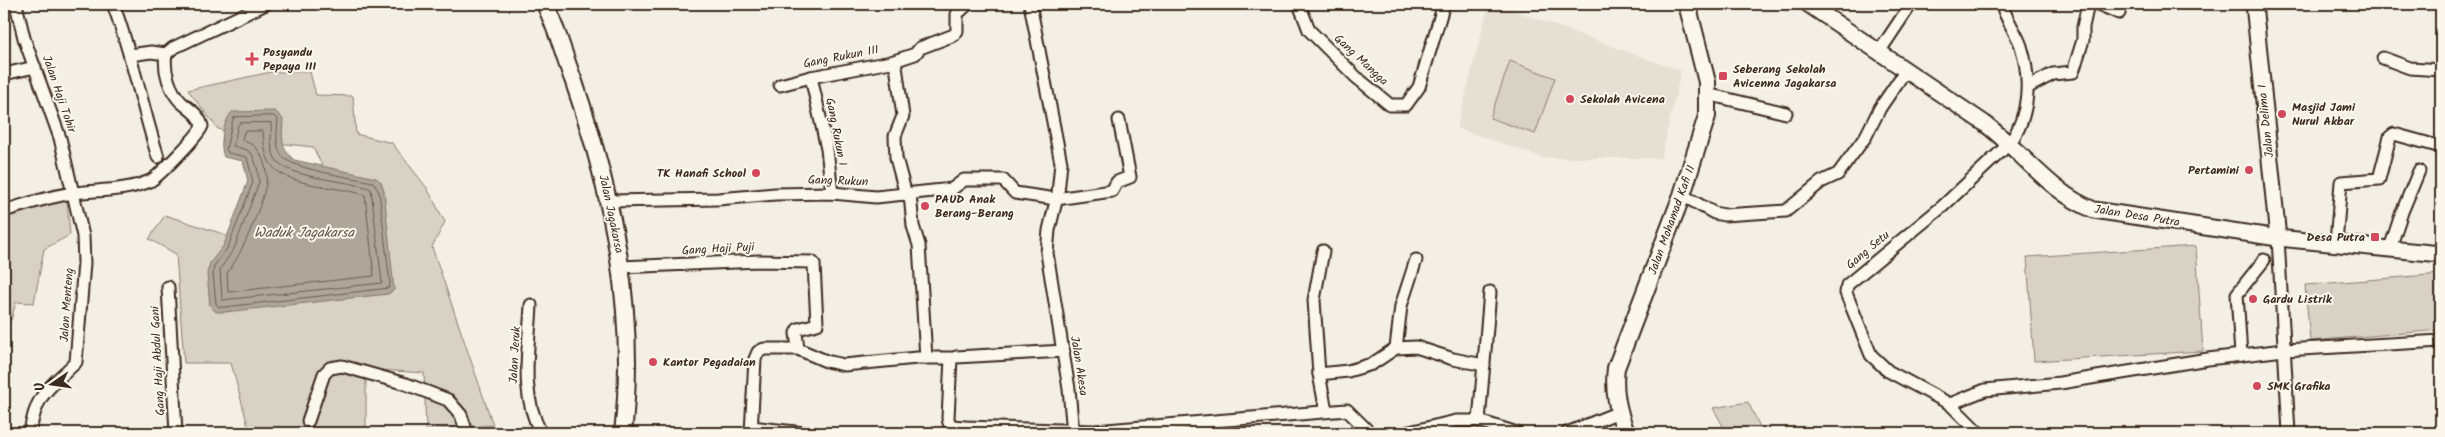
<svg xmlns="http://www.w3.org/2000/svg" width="2445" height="437" viewBox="0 0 2445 437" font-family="Kalam,sans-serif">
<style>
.built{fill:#e5dfd4}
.green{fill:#d8d1c6;stroke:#8a7e72}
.water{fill:#afa69a;stroke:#817468}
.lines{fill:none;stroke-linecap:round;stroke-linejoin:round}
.shore{stroke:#695c50;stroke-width:1}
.minor-casing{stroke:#3b2a1e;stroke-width:15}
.tertiary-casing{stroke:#3b2a1e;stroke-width:19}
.secondary-casing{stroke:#3b2a1e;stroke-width:20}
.minor{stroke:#fbf7ec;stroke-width:11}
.tertiary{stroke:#fbf7ec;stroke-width:15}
.secondary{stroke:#fbf7ec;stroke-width:16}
.poi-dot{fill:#d1495b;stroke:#fbf7ec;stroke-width:2}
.labels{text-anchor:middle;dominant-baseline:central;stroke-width:4;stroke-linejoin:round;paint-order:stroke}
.poi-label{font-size:12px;font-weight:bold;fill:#3b2a1e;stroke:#fbf7ec;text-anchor:start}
.street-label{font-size:12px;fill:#3b2a1e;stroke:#fbf7ec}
.water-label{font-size:14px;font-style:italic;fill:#645549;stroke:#fbf7ec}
</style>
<rect width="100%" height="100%" fill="#f3efe4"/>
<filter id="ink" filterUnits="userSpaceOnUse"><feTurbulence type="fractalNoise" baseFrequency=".02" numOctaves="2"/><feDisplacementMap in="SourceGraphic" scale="10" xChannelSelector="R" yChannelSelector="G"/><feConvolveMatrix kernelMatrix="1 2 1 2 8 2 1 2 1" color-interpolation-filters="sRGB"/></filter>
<g filter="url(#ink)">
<!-- built -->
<polygon class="built" points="1489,4 1495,4 1681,71 1661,158 1544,158 1457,128"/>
<!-- green -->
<g class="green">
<polygon points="1510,61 1555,78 1535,134 1490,118"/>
<polygon points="271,72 310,72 316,95 353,96 356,134 392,143 427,188 445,222 432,247 493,425 426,431 424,373 366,369 366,433 250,433 231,363 184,363 176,254 149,239 165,215 220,233 258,252 327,176 313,147 259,141 218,129 188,90"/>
<polygon points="67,200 70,235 44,249 34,303 16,302 11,320 4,320 4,215 37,202"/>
<polygon points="2196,246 2203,351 2034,361 2027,257"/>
<polygon points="2441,274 2441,330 2310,341 2305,285"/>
<polygon points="1748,402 1763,433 1727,433 1713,408"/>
</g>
<!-- water -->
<path class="water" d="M275,111L283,119C282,136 280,148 294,160L376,178L381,182L384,191L394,290L388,294L225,312H216L210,306L207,273L210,263L224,245L248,181L243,161L224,157C219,145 223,122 232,112Z"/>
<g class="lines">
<!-- shore -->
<g class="shore">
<path d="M274,116L278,120C277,132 275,144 281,155C289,169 355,178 373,182L379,192L390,283L389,288L225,307H219L216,304L213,274L214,266L228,247L253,182L247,157L228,153L226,149L233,119L235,117Z"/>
<path d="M271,123C272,135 269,146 275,158C287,180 349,179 371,189L382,283L222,300L220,269L234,249L259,182L257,167L252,154L247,150L233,146L238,125L240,123Z"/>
<path d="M245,131H263C264,142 264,151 269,161C281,187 340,186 365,195L374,276L228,292L227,273C241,257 262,205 266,184C268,174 264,159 258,150C254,144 248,143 242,140Z"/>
</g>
<!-- minor casing -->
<g class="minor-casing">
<g id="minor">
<path d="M16,4L24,38L60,138L83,236L84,263L76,362C49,389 36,392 30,433"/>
<path d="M113,4C132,54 142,106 158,157"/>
<polyline points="1030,4 1061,163 1058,193 1049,230 1047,253 1069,389 1073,433"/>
<polyline points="1299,4 1309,30 1356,77 1390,105 1406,105 1419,87 1444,4"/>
<polyline points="2098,4 2119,13 2122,4"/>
<polyline points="1879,52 1911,4"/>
<polyline points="130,55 151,52 166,54"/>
<polyline points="2383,58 2410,68 2441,70"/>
<polyline points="891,62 915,54 920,48 954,35 957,31 957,14 968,4"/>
<polyline points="4,74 35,67"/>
<polyline points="811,77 827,149 832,193"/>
<polyline points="780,85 811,77 891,62 896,66 903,116 895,136 896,158 906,195"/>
<polyline points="2030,86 2053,74 2073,72 2083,40 2083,27 2088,4"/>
<polyline points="1707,94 1786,113"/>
<polyline points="910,194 913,226 919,245 926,358"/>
<polyline points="1682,195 1714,213 1724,215 1786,211 1821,182 1838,174 1866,136 1880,108 1906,70"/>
<polyline points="610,201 718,199 775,194 832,193 876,197 952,189 964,180 1003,180 1015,193 1056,199 1112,191 1117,182 1130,177 1119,120"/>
<path d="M4,211C27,204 50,196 74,193C98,190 127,191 150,181C158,177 200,134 202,126C199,114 190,110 181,102C170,91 163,71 166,54L173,48L266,4"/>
<polyline points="2278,238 2289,433"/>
<polyline points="2336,243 2341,182 2379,179 2390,137 2394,134 2441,147"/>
<polyline points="2390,248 2402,212 2419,171"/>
<polyline points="1323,251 1314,300 1319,374 1326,411"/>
<polyline points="621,267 759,261 812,262 814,264 817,324 798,329 796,333 798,349"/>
<polyline points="168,287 176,433"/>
<path d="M531,305C529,350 519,391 541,433"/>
<polyline points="1396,348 1401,306 1416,260"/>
<polyline points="2241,355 2237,294 2264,260"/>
<polyline points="956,357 1064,351"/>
<polyline points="1319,374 1348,371 1372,364 1396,348 1416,347 1453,359 1484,365"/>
<polyline points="1950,404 1985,390 2060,383 2208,359 2284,350 2441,341"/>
<polyline points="308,421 324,374 330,368 342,366 406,384 448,400 461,415 467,433"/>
<polyline points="1479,421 1490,292"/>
<polyline points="751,427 804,433"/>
<polyline points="963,427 1094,431 1347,410 1370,433"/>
<polyline points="751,433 755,359 758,352 764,349 798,349 826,361 844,365 917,358 951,358 948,418 949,423 953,426 963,427 962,433"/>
<polyline points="1405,433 1456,421 1479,421 1517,433"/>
<polyline points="1567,433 1619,412"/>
<path d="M1979,433L1950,404L1888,371L1871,355L1846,293L1847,285L1943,206L2010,143C2030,115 2031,78 2021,46C2016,31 2005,19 2002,4"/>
</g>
</g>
<!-- tertiary casing -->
<g class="tertiary-casing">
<g id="tertiary">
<path d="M1808,4L1984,123C2022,151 2050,193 2094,210L2278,238L2441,254"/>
<polyline points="2254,4 2278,238"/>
</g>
</g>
<!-- secondary casing -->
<g class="secondary-casing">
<g id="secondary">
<path d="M545,4C557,29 564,56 574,82C613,196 637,312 623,433"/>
<path d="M1626,433C1618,411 1613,391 1616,368L1682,195L1707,116V82L1687,4"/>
</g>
</g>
<!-- minor -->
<use href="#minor" class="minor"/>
<!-- tertiary -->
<use href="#tertiary" class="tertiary"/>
<!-- secondary -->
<use href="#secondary" class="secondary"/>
</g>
</g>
<!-- markers -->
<g class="poi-dot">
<path d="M249.5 51.5h5v5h5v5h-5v5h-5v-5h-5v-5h5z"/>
<rect x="1718" y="71" width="10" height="10" rx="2.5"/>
<circle cx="1570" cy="99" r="5"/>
<circle cx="2282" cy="114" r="5"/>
<circle cx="2249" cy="170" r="5"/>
<circle cx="756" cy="173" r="5"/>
<circle cx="925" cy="206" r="5"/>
<rect x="2370" y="232" width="10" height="10" rx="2.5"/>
<circle cx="2253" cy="299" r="5"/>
<circle cx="653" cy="362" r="5"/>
<circle cx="2257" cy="386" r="5"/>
</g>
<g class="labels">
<!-- poi labels -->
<g class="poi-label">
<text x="263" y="52">Posyandu<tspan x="263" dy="14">Pepaya III</tspan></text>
<text x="1733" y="69">Seberang Sekolah<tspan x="1733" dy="14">Avicenna Jagakarsa</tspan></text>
<text x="1580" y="99">Sekolah Avicena</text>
<text x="2292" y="107">Masjid Jami<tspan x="2292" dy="14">Nurul Akbar</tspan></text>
<text x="2239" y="170" text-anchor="end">Pertamini</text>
<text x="746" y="173" text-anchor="end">TK Hanafi School</text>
<text x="935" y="199">PAUD Anak<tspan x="935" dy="14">Berang-Berang</tspan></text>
<text x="2365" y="237" text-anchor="end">Desa Putra</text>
<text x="2263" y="299">Gardu Listrik</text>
<text x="663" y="362">Kantor Pegadaian</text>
<text x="2267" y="386">SMK Grafika</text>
</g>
<!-- street labels -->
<g class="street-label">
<text transform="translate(841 57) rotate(-11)">Gang Rukun III</text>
<text transform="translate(1361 60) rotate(43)">Gang Mangga</text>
<text transform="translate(59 94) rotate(71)">Jalan Haji Tohir</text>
<text transform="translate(2266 121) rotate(-96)">Jalan Delima I</text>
<text transform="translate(836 132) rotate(79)">Gang Rukun I</text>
<text transform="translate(838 181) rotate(2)">Gang Rukun</text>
<text transform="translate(611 214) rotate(78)">Jalan Jagakarsa</text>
<text transform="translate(2137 216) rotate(9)">Jalan Desa Putra</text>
<text transform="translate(1672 220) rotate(-70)">Jalan Mohamad Kafi II</text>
<text transform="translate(718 249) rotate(-3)">Gang Haji Puji</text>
<text transform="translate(1868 250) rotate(-40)">Gang Setu</text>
<text transform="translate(67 305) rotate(-86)">Jalan Menteng</text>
<text transform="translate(515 355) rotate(-87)">Jalan Jeruk</text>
<text transform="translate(158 361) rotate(-93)">Gang Haji Abdul Gani</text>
<text transform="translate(1079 366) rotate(81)">Jalan Akesa</text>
</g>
<!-- water labels -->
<g class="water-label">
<text x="304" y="233">Waduk Jagakarsa</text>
</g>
</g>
<!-- margin -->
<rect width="2445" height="437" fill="none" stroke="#fbf7ec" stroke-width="20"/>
<rect x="10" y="10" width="2425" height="417" fill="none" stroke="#3b2a1e" stroke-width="2" filter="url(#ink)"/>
<!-- north arrow -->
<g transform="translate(52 384) rotate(257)" stroke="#fbf7ec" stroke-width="4" paint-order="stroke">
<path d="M0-4L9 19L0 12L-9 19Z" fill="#3b2a1e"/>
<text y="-8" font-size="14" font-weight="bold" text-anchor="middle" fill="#3b2a1e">U</text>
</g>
</svg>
